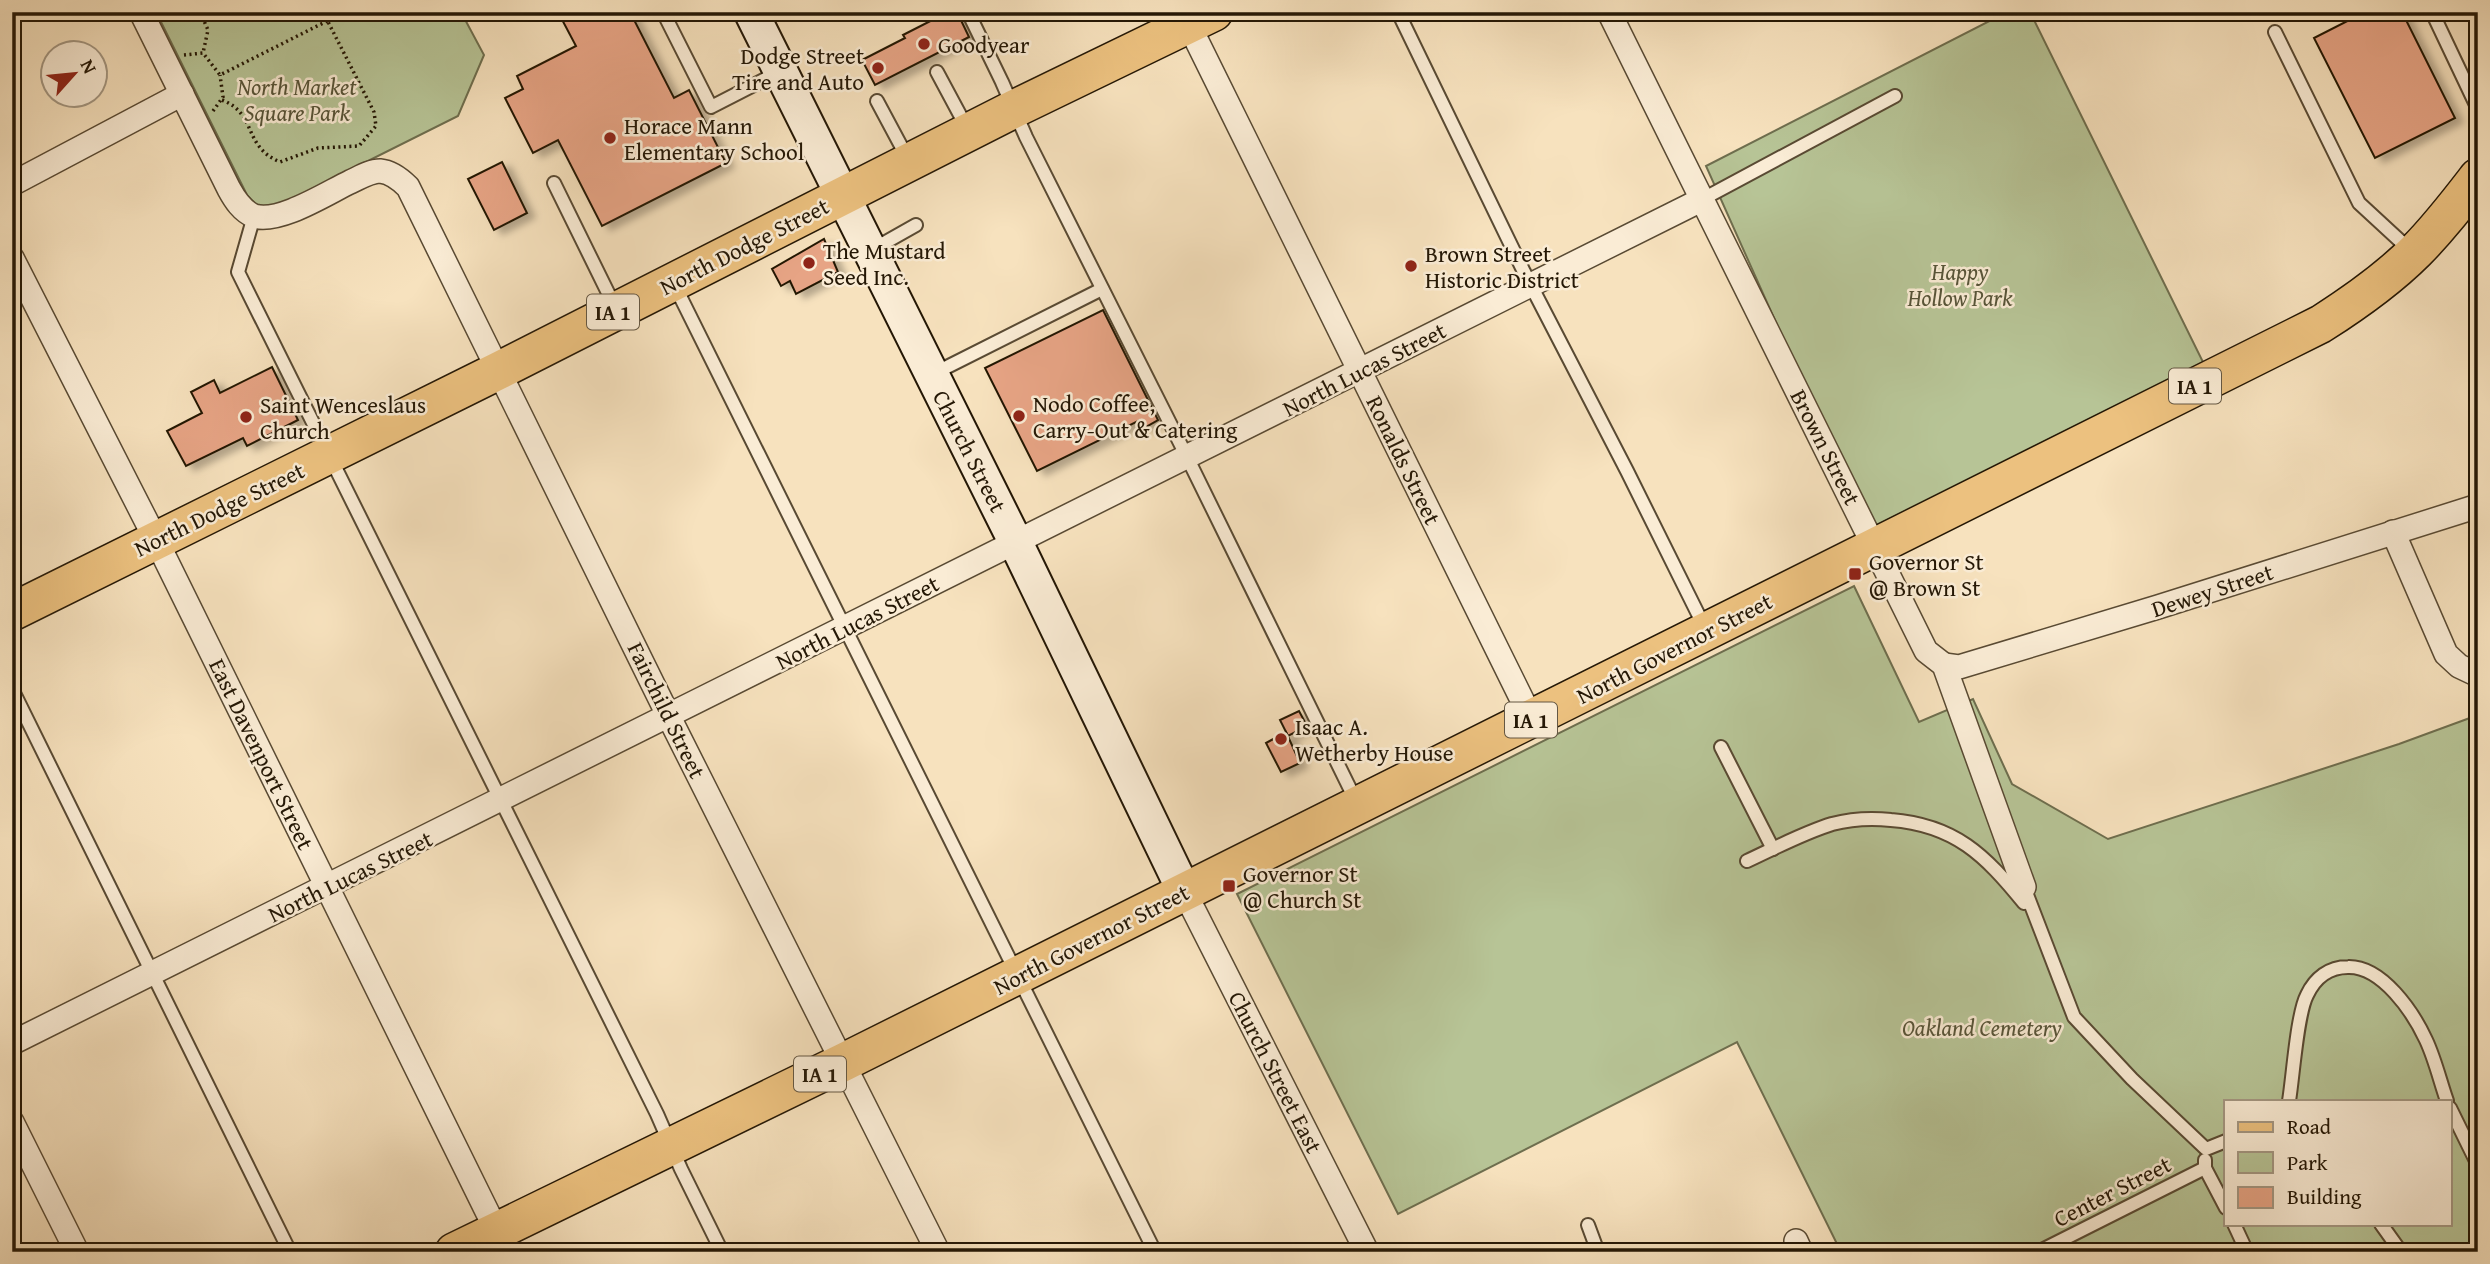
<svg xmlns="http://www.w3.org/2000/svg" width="2490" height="1264" viewBox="0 0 2490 1264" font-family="'Gentium Book Plus',serif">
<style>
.green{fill:#b7c496;stroke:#6e6e4e;stroke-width:2;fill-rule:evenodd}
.building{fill:#e7a485;stroke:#241705;stroke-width:2;filter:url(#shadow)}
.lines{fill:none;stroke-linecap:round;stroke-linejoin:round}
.lane-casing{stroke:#594a33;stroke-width:16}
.street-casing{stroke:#594a33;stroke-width:26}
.secondary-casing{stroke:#241705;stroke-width:37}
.primary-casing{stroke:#241705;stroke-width:40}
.path{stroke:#241705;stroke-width:3.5;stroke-dasharray:2 3.5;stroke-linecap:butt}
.lane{stroke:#faecd5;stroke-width:12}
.street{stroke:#faecd5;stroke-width:23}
.secondary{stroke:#faecd5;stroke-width:33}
.primary{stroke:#ecc17f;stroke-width:37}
.poi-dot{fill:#8f2418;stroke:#faecd5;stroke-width:2.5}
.labels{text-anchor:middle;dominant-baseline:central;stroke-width:5;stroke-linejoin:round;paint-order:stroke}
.shield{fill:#faecd5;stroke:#645743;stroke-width:2}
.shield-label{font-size:21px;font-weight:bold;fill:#241705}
.poi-label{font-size:23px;fill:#241705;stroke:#faecd5;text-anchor:start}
.park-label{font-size:23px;font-style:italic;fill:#575438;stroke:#faecd5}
.street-label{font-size:23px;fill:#241705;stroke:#faecd5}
</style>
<defs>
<filter id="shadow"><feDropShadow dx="8" dy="4.5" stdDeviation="3.5" flood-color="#0004"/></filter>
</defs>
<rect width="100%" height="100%" fill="#f7e2be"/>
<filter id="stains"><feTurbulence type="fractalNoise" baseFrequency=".00286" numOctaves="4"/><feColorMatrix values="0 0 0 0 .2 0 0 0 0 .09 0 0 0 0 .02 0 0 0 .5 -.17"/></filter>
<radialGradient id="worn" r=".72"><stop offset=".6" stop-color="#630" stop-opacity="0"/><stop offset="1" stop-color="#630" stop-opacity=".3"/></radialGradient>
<!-- green -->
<g class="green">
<polygon points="156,12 461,12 484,55 458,116 276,207 259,208 247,195"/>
<polygon points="2007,12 2030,12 2203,362 1876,546 1706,166"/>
<path d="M1854,586L1919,722L1973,699L2012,784L2108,839L2399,744L2478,715V1252H1841L1737,1042L1398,1214L1237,894ZM2226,1101H2450V1224H2226Z"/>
</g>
<!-- building -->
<g class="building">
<polygon points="558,12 630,12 674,98 689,90 726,163 602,226 558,140 533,153 505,98 523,89 517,76 576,46"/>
<polygon points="948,12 957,12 969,37 875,85 862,60 905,38 903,35"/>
<polygon points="2365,12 2402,12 2455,118 2375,158 2314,38"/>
<polygon points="502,162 527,213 494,230 468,179"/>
<polygon points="824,239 838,272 796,294 790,281 781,286 772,269"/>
<polygon points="1103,310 1158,420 1144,428 1140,420 1037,471 985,368"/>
<polygon points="272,367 298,420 247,446 243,438 186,466 167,431 202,413 191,392 214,380 220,393"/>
<polygon points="1299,711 1307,726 1288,736 1280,720"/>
<polygon points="1286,732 1300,763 1281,772 1266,743"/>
</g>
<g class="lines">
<!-- lane casing -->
<g class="lane-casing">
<g id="lane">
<polyline points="663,12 711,107 781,71"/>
<polyline points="968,12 1002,82 1026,137 1187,457 1357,803"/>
<polyline points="1398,12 1524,272 1627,471 1705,628"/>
<polyline points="2432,12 2478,109"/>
<polyline points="2275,32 2359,203 2411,251"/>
<polyline points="937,72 967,128"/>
<polyline points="877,101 908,159"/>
<polyline points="554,183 615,307"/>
<polyline points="1701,200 1895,96"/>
<polyline points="254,216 238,272 657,1114 681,1169 722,1252"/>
<polyline points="870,251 916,225"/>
<polyline points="675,286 1155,1252"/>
<polyline points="933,374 1102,289"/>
<polyline points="12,689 290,1252"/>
<polyline points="1721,747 1773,849"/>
<path d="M1747,861C1775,848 1803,833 1832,824C1851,819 1872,818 1891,820C1955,825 1985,855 2024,903"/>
<polyline points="2024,887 2074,1017 2132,1079 2206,1149 2226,1141"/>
<path d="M2289,1101C2293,1077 2297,1014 2307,995C2315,978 2329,967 2348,967C2382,966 2413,1012 2426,1040C2435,1059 2440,1081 2447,1101"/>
<polyline points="2450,1108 2478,1165"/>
<polyline points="2205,1160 2205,1168 2226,1208"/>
<polyline points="2234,1224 2247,1252"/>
<polyline points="2381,1224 2401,1252"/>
<polyline points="1588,1225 1598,1252"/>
<polyline points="2038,1252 2205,1168"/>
</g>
</g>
<!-- street casing -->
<g class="street-casing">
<g id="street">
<path d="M141,12L229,189C235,200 242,211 254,216C279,224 327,193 350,182C359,178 370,171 380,171C391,172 401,180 408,187L669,717L938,1252"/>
<polyline points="1609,12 1926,651 1944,665 2024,887"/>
<polyline points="1184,15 1532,720"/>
<polyline points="12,184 182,94"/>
<polyline points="12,258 156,540 507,1252"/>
<polyline points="2393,532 2446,654 2459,666 2478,675"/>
<polyline points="1944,665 1959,667 2158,607 2478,506"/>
<polyline points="1185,893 1367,1252"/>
<polyline points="12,1043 1701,200"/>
<polyline points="12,1122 77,1252"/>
<polyline points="1796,1241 1801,1252"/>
</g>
</g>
<!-- secondary casing -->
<g class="secondary-casing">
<polyline id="secondary" points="751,12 1016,543 1185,893"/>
</g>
<!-- primary casing -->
<g class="primary-casing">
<g id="primary">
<polyline points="12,612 500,370 1014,109 1214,12"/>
<path d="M454,1252L844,1062L2321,324C2354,303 2388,279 2416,251C2439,228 2458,203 2478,177"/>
</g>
</g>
<!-- path -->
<g class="path">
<polyline points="200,12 208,30 203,53"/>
<polyline points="184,55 203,53 220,75 345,12"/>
<path d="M222,100C258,114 242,146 280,162L318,148L359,146L376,126L374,112L323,12"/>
<polyline points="213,111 223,97 220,75"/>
</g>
<!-- lane -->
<use href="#lane" class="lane"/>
<!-- street -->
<use href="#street" class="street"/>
<!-- secondary -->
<use href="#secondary" class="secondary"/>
<!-- primary -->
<use href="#primary" class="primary"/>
</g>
<!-- markers -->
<g class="poi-dot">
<circle cx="924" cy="44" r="7"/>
<circle cx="878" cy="68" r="7"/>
<circle cx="610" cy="138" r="7"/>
<circle cx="809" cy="263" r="7"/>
<circle cx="1411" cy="266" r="7"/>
<circle cx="1019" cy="416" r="7"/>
<circle cx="246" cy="417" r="7"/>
<rect x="1848" y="567" width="14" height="14" rx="3.5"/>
<circle cx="1281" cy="739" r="7"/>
<rect x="1222" y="879" width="14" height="14" rx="3.5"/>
</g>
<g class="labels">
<!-- shield labels -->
<g class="shield">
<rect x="587" y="294.5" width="52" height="35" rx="5"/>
<rect x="2169" y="368.5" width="52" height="35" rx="5"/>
<rect x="1505" y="702.5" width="52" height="35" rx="5"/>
<rect x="794" y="1056.5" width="52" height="35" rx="5"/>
</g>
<g class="shield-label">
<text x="613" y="312">IA 1</text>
<text x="2195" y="386">IA 1</text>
<text x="1531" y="720">IA 1</text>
<text x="820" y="1074">IA 1</text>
</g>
<!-- poi labels -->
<g class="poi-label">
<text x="938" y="44">Goodyear</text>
<text x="864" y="55" text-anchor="end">Dodge Street<tspan x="864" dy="26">Tire and Auto</tspan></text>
<text x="624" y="125">Horace Mann<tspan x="624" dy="26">Elementary School</tspan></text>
<text x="823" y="250">The Mustard<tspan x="823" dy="26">Seed Inc.</tspan></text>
<text x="1425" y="253">Brown Street<tspan x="1425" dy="26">Historic District</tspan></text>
<text x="1033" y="403">Nodo Coffee,<tspan x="1033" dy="26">Carry-Out &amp; Catering</tspan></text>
<text x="260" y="404">Saint Wenceslaus<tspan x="260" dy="26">Church</tspan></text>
<text x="1869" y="561">Governor St<tspan x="1869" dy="26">@ Brown St</tspan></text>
<text x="1295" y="726">Isaac A.<tspan x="1295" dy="26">Wetherby House</tspan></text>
<text x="1243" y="873">Governor St<tspan x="1243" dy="26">@ Church St</tspan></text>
</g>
<!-- park labels -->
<g class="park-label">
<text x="297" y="86">North Market<tspan x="297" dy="26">Square Park</tspan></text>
<text x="1960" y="271">Happy<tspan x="1960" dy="26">Hollow Park</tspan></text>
<text x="1982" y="1027">Oakland Cemetery</text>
</g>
<!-- street labels -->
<g class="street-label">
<text transform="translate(744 246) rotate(-27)">North Dodge Street</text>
<text transform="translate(1364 369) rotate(-27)">North Lucas Street</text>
<text transform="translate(1826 447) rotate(63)">Brown Street</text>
<text transform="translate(970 451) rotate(63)">Church Street</text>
<text transform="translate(1404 460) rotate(64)">Ronalds Street</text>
<text transform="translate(219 509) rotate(-26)">North Dodge Street</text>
<text transform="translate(2212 590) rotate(-18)">Dewey Street</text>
<text transform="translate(857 622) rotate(-27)">North Lucas Street</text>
<text transform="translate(1674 648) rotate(-27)">North Governor Street</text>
<text transform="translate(667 710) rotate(64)">Fairchild Street</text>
<text transform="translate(262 754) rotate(64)">East Davenport Street</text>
<text transform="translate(350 876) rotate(-26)">North Lucas Street</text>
<text transform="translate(1091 939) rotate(-27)">North Governor Street</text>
<text transform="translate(1276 1072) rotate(63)">Church Street East</text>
<text transform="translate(2112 1191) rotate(-27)">Center Street</text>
</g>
</g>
<!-- margin -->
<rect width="2490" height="1264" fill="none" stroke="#f7e2be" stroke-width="42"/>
<rect x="14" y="14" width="2462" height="1236" fill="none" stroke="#241705" stroke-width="3.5"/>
<rect x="21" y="21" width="2448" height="1222" fill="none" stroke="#241705" stroke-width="2"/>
<!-- legend -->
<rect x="2224" y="1100" width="228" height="126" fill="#faecd5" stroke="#a49782" stroke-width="2"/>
<rect x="2238" y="1122" width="35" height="10" fill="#ecc17f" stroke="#a49782" stroke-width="2"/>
<text x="2287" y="1134" font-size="21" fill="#241705">Road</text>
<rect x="2238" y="1152" width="35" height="21" fill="#b7c496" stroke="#a49782" stroke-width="2"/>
<text x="2287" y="1170" font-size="21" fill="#241705">Park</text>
<rect x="2238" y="1187" width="35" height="21" fill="#e7a485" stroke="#a49782" stroke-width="2"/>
<text x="2287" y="1204" font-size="21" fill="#241705">Building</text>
<!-- north arrow -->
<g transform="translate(74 74) rotate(63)"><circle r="33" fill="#faecd5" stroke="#a49782" stroke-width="2"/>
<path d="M0-5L12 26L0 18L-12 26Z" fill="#8f2418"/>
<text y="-10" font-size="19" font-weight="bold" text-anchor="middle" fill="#241705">N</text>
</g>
<rect width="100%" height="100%" filter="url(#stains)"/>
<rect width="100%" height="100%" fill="url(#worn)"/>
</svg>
